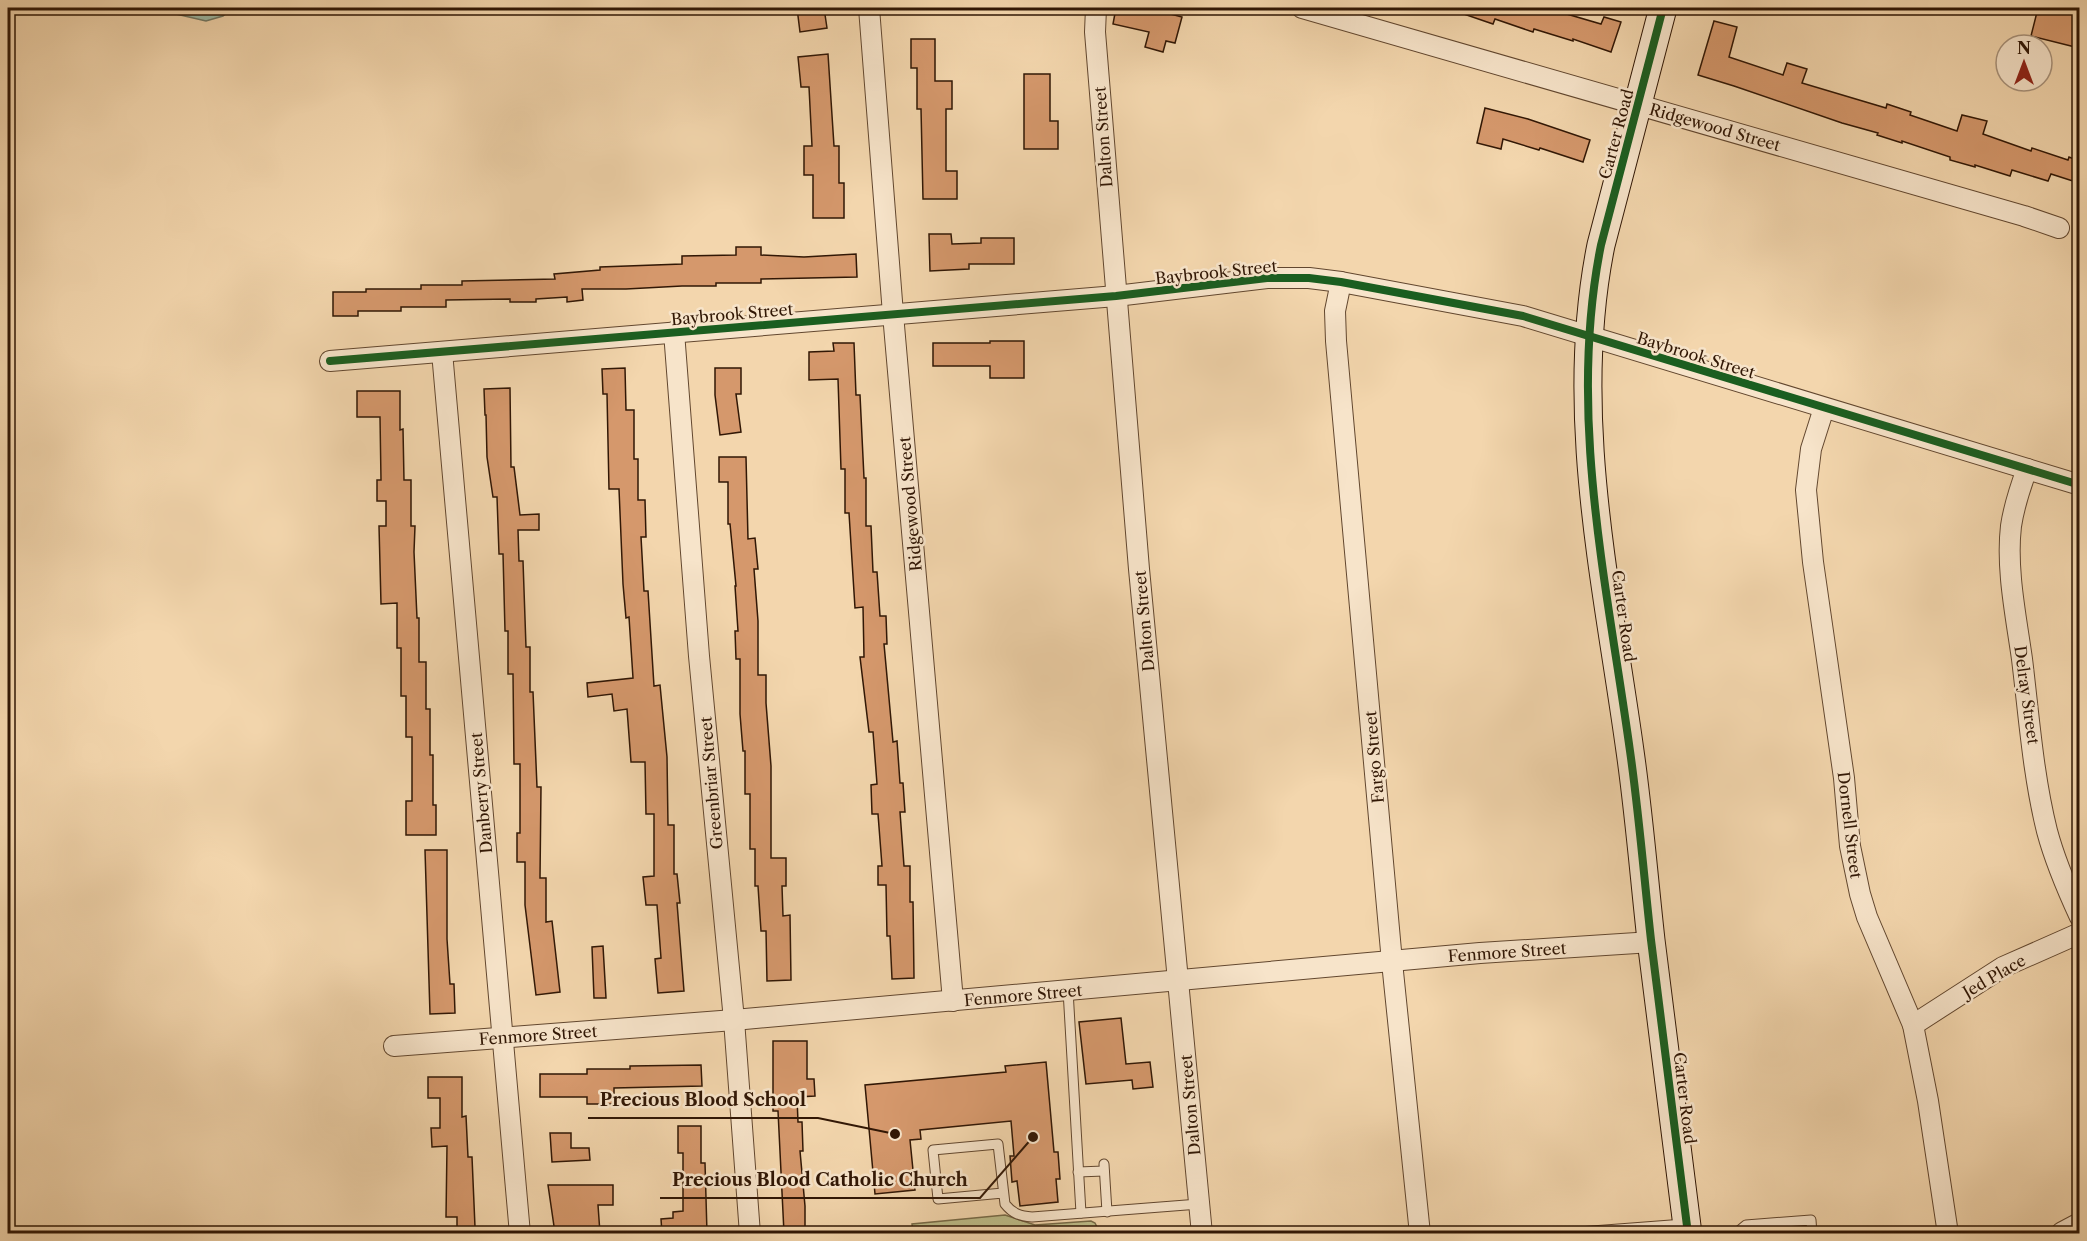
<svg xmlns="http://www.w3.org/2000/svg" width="2087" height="1241" viewBox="0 0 2087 1241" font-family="'Libre Caslon Text',serif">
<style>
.green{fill:#bdbd89;stroke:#776a47;stroke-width:1.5}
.water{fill:#9cbaa6;stroke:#717966;stroke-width:1.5}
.building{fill:#d5986c;stroke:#311705;stroke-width:1.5}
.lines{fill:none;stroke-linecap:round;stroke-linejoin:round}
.service-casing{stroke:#62472f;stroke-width:11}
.minor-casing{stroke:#62472f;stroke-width:22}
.tertiary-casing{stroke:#62472f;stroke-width:26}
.secondary-casing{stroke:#311705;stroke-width:29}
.service{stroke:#f7e4ca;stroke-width:9}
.minor{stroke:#f7e4ca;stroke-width:20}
.tertiary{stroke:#f7e4ca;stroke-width:24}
.secondary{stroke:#f7e4ca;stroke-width:27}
.cycleway-casing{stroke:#f7e4ca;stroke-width:11}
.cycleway{stroke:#1b5e20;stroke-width:8}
.labels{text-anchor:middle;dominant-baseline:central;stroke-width:5;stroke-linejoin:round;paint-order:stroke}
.street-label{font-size:16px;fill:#311705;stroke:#f7e4ca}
.leader{fill:none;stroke:#311705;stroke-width:2}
.callout-dot{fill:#311705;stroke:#f7e4ca;stroke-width:2}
.callout-label{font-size:18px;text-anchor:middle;font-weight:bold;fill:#311705;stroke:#f7e4ca;stroke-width:5;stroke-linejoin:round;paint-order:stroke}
</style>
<rect width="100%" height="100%" fill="#f3d6ad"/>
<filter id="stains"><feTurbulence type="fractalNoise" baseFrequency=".00333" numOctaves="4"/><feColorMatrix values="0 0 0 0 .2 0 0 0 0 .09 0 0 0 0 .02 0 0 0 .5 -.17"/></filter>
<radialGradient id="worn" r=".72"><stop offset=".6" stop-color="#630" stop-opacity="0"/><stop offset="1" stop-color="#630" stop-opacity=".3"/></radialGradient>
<!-- green -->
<polygon class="green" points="1005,1215 1035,1225 1091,1221 1095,1223 1100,1233 913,1233 912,1224"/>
<!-- water -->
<polygon class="water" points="150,8 233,8 223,16 206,21"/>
<!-- building -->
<g class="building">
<polygon points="797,8 824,8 827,28 800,32"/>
<polygon points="1116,8 1153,8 1152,9 1182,17 1175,43 1166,41 1163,52 1145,47 1149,32 1113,24"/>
<polygon points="1452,8 1536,8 1552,13 1553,10 1601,24 1604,17 1621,22 1611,52 1573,39 1573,41 1534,29 1533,32 1495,19 1493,24 1452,10"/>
<polygon points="2038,8 2079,8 2079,48 2031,36"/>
<polygon points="1714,21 1737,27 1729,57 1783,75 1787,63 1807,69 1802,83 1886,108 1887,104 1911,112 1910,115 1957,131 1962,115 1987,121 1983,134 2031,151 2032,148 2068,160 2069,157 2079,161 2079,183 2051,174 2048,181 2012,170 2010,176 1975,165 1975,167 1950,160 1950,157 1902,141 1902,143 1877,135 1878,133 1842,123 1734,86 1698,75"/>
<polygon points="911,39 935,39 935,81 952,81 952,109 946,109 946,171 957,171 957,199 923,199 921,109 917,109 917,68 911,68"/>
<polygon points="828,54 834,146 839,146 839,183 844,183 844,218 813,218 813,175 804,175 804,146 812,146 809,87 801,87 798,57"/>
<polygon points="1024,74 1050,74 1050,121 1058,121 1058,149 1024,149"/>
<polygon points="1485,108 1528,119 1590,140 1583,162 1540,148 1539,150 1503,139 1501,149 1477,143"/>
<polygon points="929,234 951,234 952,244 981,243 981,238 1014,238 1014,264 969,264 969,269 930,271"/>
<polygon points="736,247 761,247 761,255 804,257 856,254 857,277 761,279 761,283 716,283 716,286 682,286 626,289 582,289 583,300 567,302 567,297 536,299 536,302 510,302 510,299 446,300 446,307 401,307 401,311 358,311 358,316 333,316 333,292 366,292 366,289 421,289 421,285 462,285 462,281 555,279 554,274 600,270 600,267 682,264 682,256 736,255"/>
<polygon points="990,341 1024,341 1024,378 990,378 990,366 933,366 933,343 990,343"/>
<polygon points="833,343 854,343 856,395 860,395 864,478 866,478 866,526 871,526 873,572 877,572 880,616 886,616 887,644 884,644 893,742 897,741 900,783 903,783 905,812 900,812 904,866 910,866 910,902 913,902 914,978 892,979 890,936 887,936 886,885 878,885 878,866 882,866 878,814 872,814 871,785 877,784 873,732 869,732 860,657 864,657 863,607 855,608 849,513 845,513 845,469 841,469 838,379 809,380 809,352 834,351"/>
<polygon points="625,368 626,410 634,410 634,459 638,459 638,500 645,500 646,537 641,537 644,591 648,591 654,686 660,685 667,757 668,825 674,825 674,874 677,874 680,903 677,903 684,991 658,993 655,959 661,958 657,905 646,905 643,877 654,876 654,814 646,814 645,762 631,762 627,709 614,711 612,694 588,697 587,683 633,678 629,617 626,618 623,584 619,489 609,489 607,394 603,394 602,369"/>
<polygon points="715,368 741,368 741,394 736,394 741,432 720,435 715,395"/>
<polygon points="510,388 511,467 514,467 520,515 539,514 539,530 518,530 519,561 523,561 526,647 530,647 530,692 533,692 537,787 541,787 540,878 546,878 546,922 552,921 560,992 536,995 525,905 525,862 517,862 517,833 520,833 520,764 514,764 513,674 508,674 508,631 505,631 503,554 499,554 497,497 493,497 487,457 486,415 485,415 484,389"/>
<polygon points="357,391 400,391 400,430 403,429 404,480 411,480 411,526 415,526 414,552 417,618 419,618 419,662 426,662 426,709 430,709 430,755 433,755 433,805 436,805 436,835 406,835 406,801 412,801 412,737 406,737 406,696 401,696 401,648 397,648 397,603 381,604 379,526 386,526 386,501 377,501 377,480 381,480 380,417 357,417"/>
<polygon points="719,457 746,457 748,539 755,538 758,569 754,569 758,621 758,675 766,675 766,703 771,766 771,858 786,858 786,886 782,886 783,916 790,915 791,980 767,981 766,931 761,931 758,886 755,886 755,849 750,849 750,794 745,794 745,751 743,751 740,714 740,659 736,659 735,631 738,631 735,586 736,586 730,524 728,524 728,482 719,482"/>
<polygon points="425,850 447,850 447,939 450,984 454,984 455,1013 430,1014"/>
<polygon points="603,946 606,998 594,998 592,947"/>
<polygon points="1121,1018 1126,1064 1150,1062 1153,1087 1133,1089 1132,1080 1086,1084 1079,1022"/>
<polygon points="773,1041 807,1041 807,1079 814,1079 815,1096 797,1097 798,1122 802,1122 803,1151 800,1151 805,1206 805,1233 784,1233 778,1111 773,1111"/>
<polygon points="1046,1062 1054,1152 1058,1152 1060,1179 1056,1179 1058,1202 1020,1206 1017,1181 1012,1182 1010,1156 1014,1156 1011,1121 920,1130 921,1139 910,1140 915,1190 875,1194 865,1085 1006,1072 1005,1066"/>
<polygon points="701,1065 702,1086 614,1088 614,1104 587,1104 587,1097 540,1097 540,1074 587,1074 587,1069 630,1069 630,1066"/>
<polygon points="428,1077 462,1077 462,1117 466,1116 468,1157 472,1157 475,1227 457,1227 457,1217 446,1217 447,1146 432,1147 431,1128 440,1128 440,1098 428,1098"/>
<polygon points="678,1126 701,1126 701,1163 705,1163 707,1233 662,1233 661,1219 673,1218 673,1212 683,1211 683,1153 678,1153"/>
<polygon points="550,1133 571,1133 571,1148 589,1148 590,1160 552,1162"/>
<polygon points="548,1185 613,1185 613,1205 598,1205 600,1233 555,1233"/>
</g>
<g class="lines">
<!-- service casing -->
<g class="service-casing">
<g id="service">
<polyline points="1068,990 1081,1213"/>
<polyline points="1104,1164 1107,1212"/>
<polyline points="1078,1172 1104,1171"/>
<path d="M1003,1193L938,1199L933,1150L998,1144L1005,1204C1013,1214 1020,1216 1032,1217L1199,1204"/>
<polyline points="1579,1232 1684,1224"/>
<polyline points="1740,1234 1740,1230 1746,1225 1811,1220 1812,1234"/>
</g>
</g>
<!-- minor casing -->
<g class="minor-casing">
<g id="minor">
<polyline points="869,8 893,314 953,1001"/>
<polyline points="1096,8 1095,32 1139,569 1202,1234"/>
<polyline points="1302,8 2024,216 2059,228"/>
<polyline points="1341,282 1335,311 1336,341 1392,962 1420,1234"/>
<polyline points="674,332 699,656 734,1020 750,1234"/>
<polyline points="442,352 520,1234"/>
<polyline points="330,361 1116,296 1267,278 1309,278 1341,282 1523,316 2080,485"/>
<polyline points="1824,408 1811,449 1806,490 1813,562 1844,778 1850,846 1860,894 1867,917 1913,1025 1928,1101 1948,1234"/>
<path d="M2027,469C2020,488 2014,506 2011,526C2006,569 2016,616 2022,659C2029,716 2033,775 2047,831C2055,861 2067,889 2080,917"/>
<polyline points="1913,1025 2003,967 2080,933"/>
<polyline points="394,1046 734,1020 1480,953 1652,942"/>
</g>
</g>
<!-- tertiary casing -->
<g class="tertiary-casing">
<polyline id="tertiary" points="2063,1234 2080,1225"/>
</g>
<!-- secondary casing -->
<g class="secondary-casing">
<path id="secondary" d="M1663,8L1601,245C1567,413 1607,584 1630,751C1639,814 1644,877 1651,940C1663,1038 1676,1136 1688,1234"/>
</g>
<!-- service -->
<use href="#service" class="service"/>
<!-- minor -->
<use href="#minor" class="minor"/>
<!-- tertiary -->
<use href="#tertiary" class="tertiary"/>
<!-- secondary -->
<use href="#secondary" class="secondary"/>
<!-- cycleway casing -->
<g class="cycleway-casing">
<g id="cycleway">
<path d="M1663,8L1601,245C1567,413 1607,584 1630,751C1639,814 1644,877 1651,940C1663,1038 1676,1136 1688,1234"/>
<polyline points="330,361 1116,296 1267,278 1309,278 1341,282 1523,316 2080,485"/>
</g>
</g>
<!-- cycleway -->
<use href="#cycleway" class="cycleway"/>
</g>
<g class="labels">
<!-- street labels -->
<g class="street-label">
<text transform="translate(1715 127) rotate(16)">Ridgewood Street</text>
<text transform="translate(1616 134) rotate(-75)">Carter Road</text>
<text transform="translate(1103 137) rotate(-94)">Dalton Street</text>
<text transform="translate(1216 272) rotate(-6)">Baybrook Street</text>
<text transform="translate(732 314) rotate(-5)">Baybrook Street</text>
<text transform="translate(1696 355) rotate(17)">Baybrook Street</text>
<text transform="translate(910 504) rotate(-95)">Ridgewood Street</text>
<text transform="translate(1624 616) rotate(82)">Carter Road</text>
<text transform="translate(1144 621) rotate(-95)">Dalton Street</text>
<text transform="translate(2027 695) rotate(82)">Delray Street</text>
<text transform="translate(1374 757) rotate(-95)">Fargo Street</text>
<text transform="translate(711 783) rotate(-95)">Greenbriar Street</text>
<text transform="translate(481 793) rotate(-95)">Danberry Street</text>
<text transform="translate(1850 825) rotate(83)">Dornell Street</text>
<text transform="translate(1507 952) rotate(-4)">Fenmore Street</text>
<text transform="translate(1994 976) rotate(-30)">Jed Place</text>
<text transform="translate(1023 995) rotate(-5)">Fenmore Street</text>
<text transform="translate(538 1035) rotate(-4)">Fenmore Street</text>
<text transform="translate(1685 1098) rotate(83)">Carter Road</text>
<text transform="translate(1190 1105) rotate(-95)">Dalton Street</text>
</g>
</g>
<!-- callouts -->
<path class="leader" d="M895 1134L818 1118H588M1033 1137L980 1198H660"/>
<g class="callout-dot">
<circle cx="895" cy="1134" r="6"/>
<circle cx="1033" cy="1137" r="6"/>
</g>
<g class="callout-label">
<text x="703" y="1106">Precious Blood School</text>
<text x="820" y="1186">Precious Blood Catholic Church</text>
</g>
<!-- margin -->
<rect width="2087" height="1241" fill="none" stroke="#f3d6ad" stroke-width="30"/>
<rect x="9" y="9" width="2069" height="1223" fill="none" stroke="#311705" stroke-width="3"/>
<rect x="15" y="15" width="2057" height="1211" fill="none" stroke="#311705" stroke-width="1.5"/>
<!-- north arrow -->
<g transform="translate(2024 63)"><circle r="28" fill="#f7e4ca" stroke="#a8927b" stroke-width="1.5"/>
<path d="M0-4.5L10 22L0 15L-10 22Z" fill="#8f2418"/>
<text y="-9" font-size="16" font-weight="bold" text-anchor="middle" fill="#311705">N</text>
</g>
<rect width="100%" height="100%" filter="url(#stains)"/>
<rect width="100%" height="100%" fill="url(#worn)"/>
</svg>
